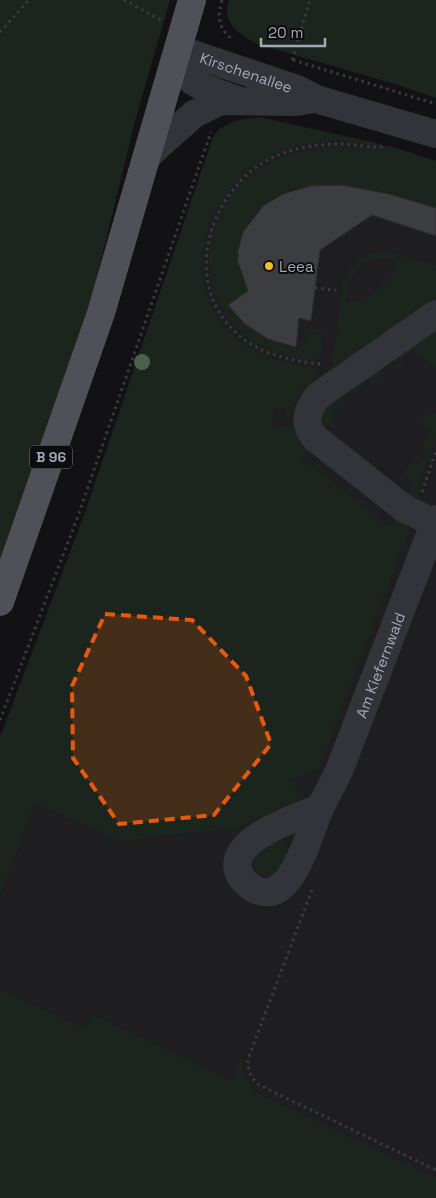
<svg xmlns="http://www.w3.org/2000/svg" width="436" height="1198" viewBox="0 0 436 1198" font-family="'Space Grotesk',sans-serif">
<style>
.built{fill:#1e1e21}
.green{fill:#1c241e;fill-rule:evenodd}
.building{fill:#3c3d41;stroke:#2c2c30}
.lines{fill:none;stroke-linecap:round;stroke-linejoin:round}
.path{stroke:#393b40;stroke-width:3;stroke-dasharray:2.5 4;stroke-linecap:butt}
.minor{stroke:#333439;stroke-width:28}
.major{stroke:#4f5058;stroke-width:28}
.tree{fill:#4b614e}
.marked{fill:#e8590c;fill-opacity:0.2;stroke:#e8590c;stroke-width:4;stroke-dasharray:10 6;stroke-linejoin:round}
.poi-dot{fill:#fabc24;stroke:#0d0d0f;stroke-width:2}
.labels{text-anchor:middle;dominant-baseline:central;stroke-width:4;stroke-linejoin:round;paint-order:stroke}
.shield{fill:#0d0d0f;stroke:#767a83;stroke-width:1}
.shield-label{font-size:14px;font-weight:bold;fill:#a3a8b5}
.street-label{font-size:15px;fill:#a3a8b5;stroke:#0d0d0f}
.poi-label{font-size:15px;fill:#a3a8b5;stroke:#0d0d0f;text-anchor:start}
</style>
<rect width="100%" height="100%" fill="#121214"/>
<!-- built -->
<polygon class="built" points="259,117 393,147 436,161 436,1198 0,1198 0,896 36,803 213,137 220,128 235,121"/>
<!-- green -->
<g class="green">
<polygon points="0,0 170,0 136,117 92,297 0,562"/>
<path d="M229,0H436V98L398,85L257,44C239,34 221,23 229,0Z"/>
<path d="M259,117L381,144C370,147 355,142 343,141C324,140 305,144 287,150C214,173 171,274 231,333C244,345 260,355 277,360C288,364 308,363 316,371L314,386L308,394L303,388L294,403L292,416H287V408H273L272,426L286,427L287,422H292C294,432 297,440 304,449L309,444L312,446L302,459L390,527L398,515L410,527L319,768L292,780L301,798L234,829L164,835L128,841L117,840L36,803L0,896V737L83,518L213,137C225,121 241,120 259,117Z"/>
<path d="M341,146L380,149L393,147L436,161V208C379,191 281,158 245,229C234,249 237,271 249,290L228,305C245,328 268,342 296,347L295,350H303L306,332H310L311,328L319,329L323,333L320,355L316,360C305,362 287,357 276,353C190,322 188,213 262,167C286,151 313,148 341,146Z"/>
<path d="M384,251L436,265V303L331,376L344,277L362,257L374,252ZM380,258L395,259L396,263C390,284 372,297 350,303L345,299C349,279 357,261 380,258Z"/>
<polygon points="436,325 436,368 412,349 401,364 398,356"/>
<polygon points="377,370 384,372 374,385 367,380 357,394 352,388"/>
<polygon points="333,401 341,404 323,432 316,416"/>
<polygon points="430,409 436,414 436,438 418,488 417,503 404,497 414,483 403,474 413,461 418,464 429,451 422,445 432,431 420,422"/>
<path d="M282,839L286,841L290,848L279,874C267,878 260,878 253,866C253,852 269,842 282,839Z"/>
<polygon points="0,990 85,1029 91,1014 232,1081 242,1056 243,1070 255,1092 436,1178 436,1198 0,1198"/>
</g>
<!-- building -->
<polygon class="building" points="341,185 389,194 436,208 436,236 372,215 320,250 311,321 299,318 296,347 268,339 245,324 228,305 248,291 238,262 238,251 243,232 263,206 283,194 310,186"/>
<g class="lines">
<!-- path -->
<g class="path">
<polyline points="124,0 161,20"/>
<path d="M222,0C217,17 218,28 233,40"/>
<polyline points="0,32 29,0"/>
<polyline points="292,60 310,0"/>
<polyline points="293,60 436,104"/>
<polyline points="315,288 336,290"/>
<path d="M320,364C292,361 264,355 242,338C179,288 206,192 271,158C292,148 317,144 341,144C355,144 371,149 386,146"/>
<polyline points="422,492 436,451"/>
<polyline points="0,720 78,516 211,132"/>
<path d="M312,890L248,1059C248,1071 250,1077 259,1085L436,1170"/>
</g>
<!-- minor -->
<g class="minor">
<path id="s1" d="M178,49L297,89L316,99L436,134"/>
<path d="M173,66C196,87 208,89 235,99"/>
<polyline points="147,156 194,114 221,101 296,102 309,100"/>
<path d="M435,523L405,509L315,438C303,424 306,410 318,396L436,314"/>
<path id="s2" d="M320,808C299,816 222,841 240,875C245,883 251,889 260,891C293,902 310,831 320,808C326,796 333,783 339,771L436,519"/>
</g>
<!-- major -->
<polyline class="major" points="0,602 101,313 192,0"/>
</g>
<!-- trees -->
<circle class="tree" cx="142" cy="362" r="8"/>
<!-- marked area -->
<path class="marked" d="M105,614L192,620L246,676L271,744L214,815L119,824L73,758L72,686Z"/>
<!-- markers -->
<circle class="poi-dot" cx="269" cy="266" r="5"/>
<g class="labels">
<!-- shield labels -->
<rect class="shield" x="30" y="445.5" width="42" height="23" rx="4"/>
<g class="shield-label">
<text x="51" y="457">B 96</text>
</g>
<!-- street labels -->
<g class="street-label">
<text stroke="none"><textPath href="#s1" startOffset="72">Kirschenallee</textPath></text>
<text stroke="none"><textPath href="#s2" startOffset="408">Am Kiefernwald</textPath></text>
</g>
<!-- poi labels -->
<g class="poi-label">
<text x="279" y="266">Leea</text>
</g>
</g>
<!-- scale -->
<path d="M261 38v8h64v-8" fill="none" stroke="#a3a8b5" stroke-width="2.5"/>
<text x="268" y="38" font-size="15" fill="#a3a8b5" stroke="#0d0d0f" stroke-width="4" paint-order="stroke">20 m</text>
</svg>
